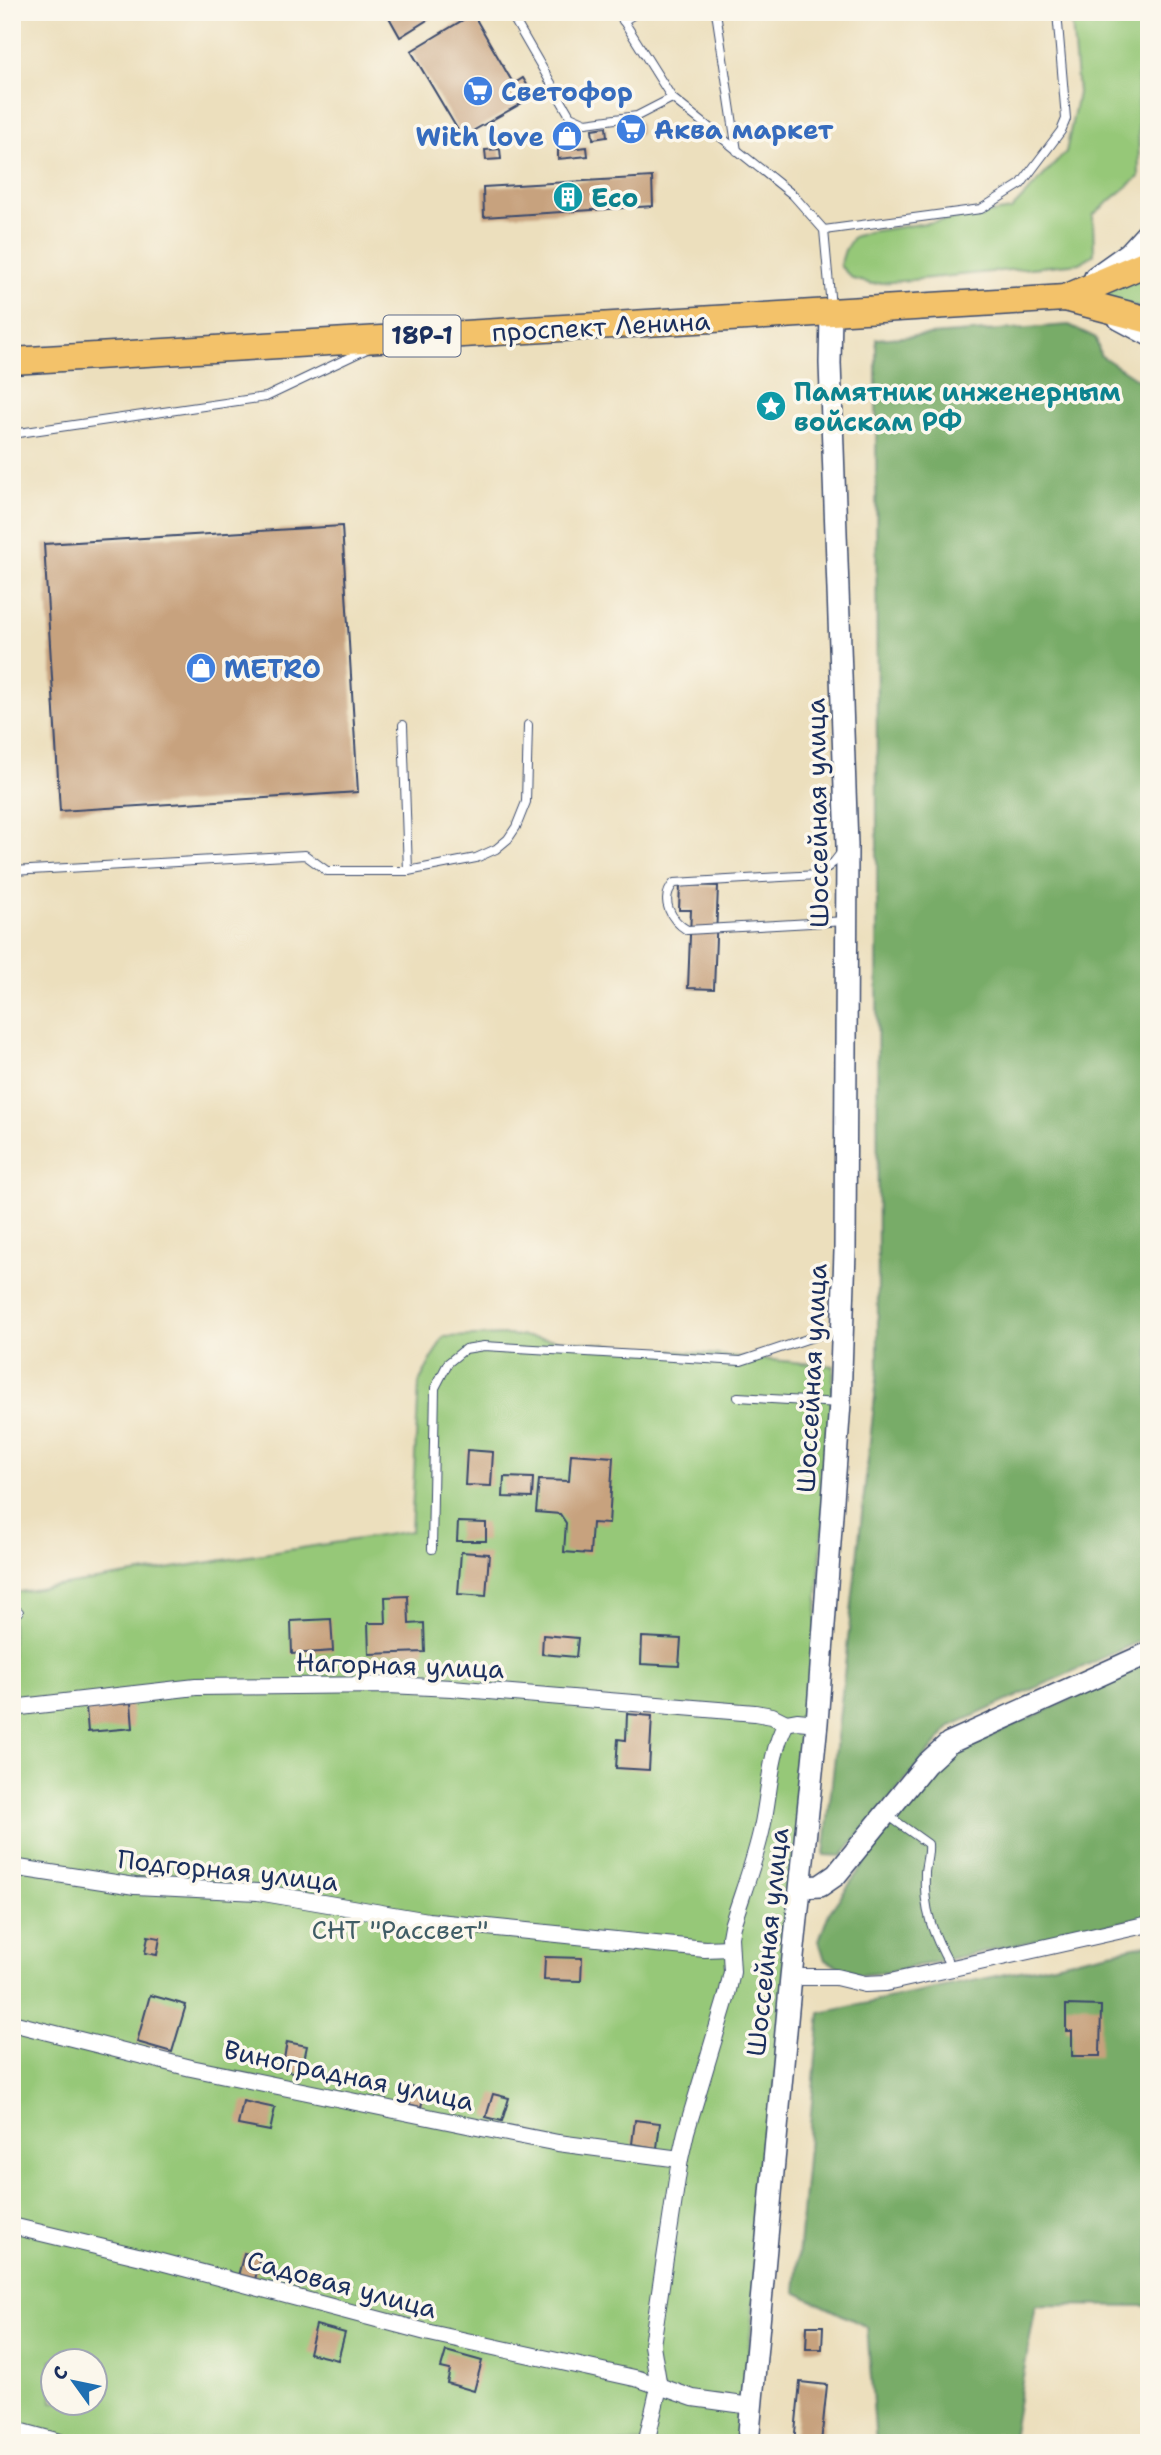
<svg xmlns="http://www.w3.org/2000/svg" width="1161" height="2455" viewBox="0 0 1161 2455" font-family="'Shantell Sans',sans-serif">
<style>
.green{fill:#96c878;stroke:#587c6b;stroke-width:2;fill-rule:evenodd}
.forest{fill:#78ac68;stroke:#4a6e63;stroke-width:2}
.building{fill:#c7a27e}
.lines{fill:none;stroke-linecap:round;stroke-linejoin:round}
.service-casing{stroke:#3a496c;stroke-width:10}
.minor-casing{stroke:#3a496c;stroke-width:18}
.tertiary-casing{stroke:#3a496c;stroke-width:24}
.primary-casing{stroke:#3a496c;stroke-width:29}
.service{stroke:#fff;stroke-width:8}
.minor{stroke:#fff;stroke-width:16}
.tertiary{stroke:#fff;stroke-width:21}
.primary{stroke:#f3c26a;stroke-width:26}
.labels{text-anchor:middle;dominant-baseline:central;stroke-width:7;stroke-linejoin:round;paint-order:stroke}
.shield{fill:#fbf7ec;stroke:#5e6b89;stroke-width:2}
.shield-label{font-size:24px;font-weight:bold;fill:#1b2f5e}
.shop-label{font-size:26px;font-weight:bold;fill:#366cbe;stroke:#fbf7ec;text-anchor:start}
.culture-label{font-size:26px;font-weight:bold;fill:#0d838f;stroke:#fbf7ec;text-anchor:start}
.street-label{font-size:26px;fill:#1b2f5e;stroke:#fbf7ec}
.park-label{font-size:26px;fill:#405d66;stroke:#fbf7ec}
</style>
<rect width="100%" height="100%" fill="#fbf7ec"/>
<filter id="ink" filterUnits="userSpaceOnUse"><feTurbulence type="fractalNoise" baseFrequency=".0143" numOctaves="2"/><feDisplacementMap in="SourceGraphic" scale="14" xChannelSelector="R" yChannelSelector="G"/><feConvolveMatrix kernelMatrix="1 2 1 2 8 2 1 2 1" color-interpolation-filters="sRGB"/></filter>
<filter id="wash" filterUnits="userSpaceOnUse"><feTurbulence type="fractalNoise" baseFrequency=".00686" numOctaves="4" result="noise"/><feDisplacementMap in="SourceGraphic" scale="28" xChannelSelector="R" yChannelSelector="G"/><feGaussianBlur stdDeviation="1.57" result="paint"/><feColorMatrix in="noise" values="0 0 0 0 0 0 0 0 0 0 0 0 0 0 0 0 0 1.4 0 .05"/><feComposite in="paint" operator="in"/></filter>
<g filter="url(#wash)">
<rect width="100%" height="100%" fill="#ecdfbd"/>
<!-- green -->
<g class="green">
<polygon points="1071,12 1149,12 1149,74 1138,76 1139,177 1093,215 1094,254 1080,263 872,284 853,279 840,266 845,250 853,237 868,232 1011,210 1066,152 1078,93"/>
<polygon points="1149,275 1149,309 1085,299"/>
<path d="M508,1335L834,1366L808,1740L740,2443H12V1593L411,1531L419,1383L443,1337ZM52,2360H94V2402H52Z"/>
</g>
<!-- forest -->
<g class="forest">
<polygon points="1069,325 1096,338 1100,355 1149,387 1149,1637 951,1726 842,1856 824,1855 878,1369 876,339"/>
<polygon points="1149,1663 1149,1916 889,1972 859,1975 825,1960 819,1941 829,1913 915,1792 951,1754"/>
<polygon points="1149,1944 1149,2306 1036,2305 1011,2443 876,2443 867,2327 795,2292 820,2013"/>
</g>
<g id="blocks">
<!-- building -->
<g class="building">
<polygon points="386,12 440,12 400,37"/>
<polygon points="473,14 524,102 462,137 411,51"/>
<polygon points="523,78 534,96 525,101 515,83"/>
<polygon points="640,122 641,134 623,136 622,124"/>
<polygon points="606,127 607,137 593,139 592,129"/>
<polygon points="575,130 576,141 559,142 558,131"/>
<polygon points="587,147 588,156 558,159 558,150"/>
<polygon points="500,149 501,159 486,160 485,150"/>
<polygon points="652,177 653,206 484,217 483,187"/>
<polygon points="342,526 358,792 60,811 44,544"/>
<polygon points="680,885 718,886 714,989 688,988 691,910 679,910"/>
<polygon points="467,1450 493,1452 491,1486 465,1485"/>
<polygon points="571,1454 613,1457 609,1524 592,1523 590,1554 564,1552 566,1523 560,1514 536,1512 539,1480 569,1481"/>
<polygon points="504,1477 533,1478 532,1498 503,1497"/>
<polygon points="458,1522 486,1523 486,1541 457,1541"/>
<polygon points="461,1552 489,1554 486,1596 458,1594"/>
<polygon points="408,1596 409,1624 424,1623 425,1652 369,1654 368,1623 386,1623 385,1597"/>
<polygon points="331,1619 333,1651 292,1654 291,1621"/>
<polygon points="543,1635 578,1638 576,1657 542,1654"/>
<polygon points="642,1637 681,1639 679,1666 641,1664"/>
<polygon points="131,1703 133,1728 88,1732 86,1707"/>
<polygon points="627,1714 652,1716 649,1770 616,1768 618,1739 626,1740"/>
<polygon points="148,1936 160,1938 157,1955 145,1953"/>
<polygon points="545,1957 582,1958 581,1981 544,1980"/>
<polygon points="150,1995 186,2005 172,2052 137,2042"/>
<polygon points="1066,2005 1101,2006 1100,2056 1072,2056 1072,2031 1066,2031"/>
<polygon points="287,2042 307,2046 301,2074 282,2070"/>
<polygon points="403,2085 425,2090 421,2107 399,2102"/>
<polygon points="493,2094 509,2098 502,2121 486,2117"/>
<polygon points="243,2101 275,2108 270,2131 238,2125"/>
<polygon points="635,2120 660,2123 657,2148 632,2144"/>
<polygon points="244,2253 260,2256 255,2280 238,2276"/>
<polygon points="316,2325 345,2333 338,2360 309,2353"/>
<polygon points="807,2326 823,2326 822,2349 806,2349"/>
<polygon points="446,2351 482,2361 474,2391 447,2383 450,2370 441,2368"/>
<polygon points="800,2382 827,2385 821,2443 794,2443"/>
</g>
</g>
</g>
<g filter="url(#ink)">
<use href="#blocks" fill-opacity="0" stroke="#3a496c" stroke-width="2"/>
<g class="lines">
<!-- service casing -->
<g class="service-casing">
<g id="service">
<polyline points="510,12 570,116 586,123 637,116 672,98"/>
<polyline points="618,12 672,98 793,195 824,230 831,307"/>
<polyline points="716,12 737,151"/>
<polyline points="623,21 638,12"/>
<polyline points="824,230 981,209 1021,184 1061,131 1066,119 1057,12"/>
<polyline points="12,434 266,397 367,349"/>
<polyline points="403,725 408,871"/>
<path d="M841,853L834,862L818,875L674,883C659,900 671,920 687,930L846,921"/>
<polyline points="12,871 305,855 327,871 408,871 476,858 496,849 508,839 516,827 526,802 528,725"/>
<polyline points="738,1397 840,1403"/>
<polyline points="432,1549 435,1388 448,1363 465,1349 484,1346 741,1361 840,1328"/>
<polyline points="12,1613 19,1612"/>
<path d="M886,1814L928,1844C929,1854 926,1862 925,1872C923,1910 933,1935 951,1967"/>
</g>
</g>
<!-- minor casing -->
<g class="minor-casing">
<g id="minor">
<polyline points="12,1708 196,1687 388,1685 452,1688 755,1713 772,1716 786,1723"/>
<polyline points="786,1723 797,1721 817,1723"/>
<polyline points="12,1867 135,1886 258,1892 428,1921 705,1949 730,1948"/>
<polyline points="791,1977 836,1977 865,1984 886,1983 1149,1924"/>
<polyline points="12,2023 191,2068 477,2127 558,2143 680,2159"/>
<polyline points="12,2226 146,2258 430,2333 639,2379 693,2398 751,2406"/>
<polyline points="12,2429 63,2443"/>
<path d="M646,2443L659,2387L652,2345L680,2159L686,2132L726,1999L732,1972L730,1937L732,1926C742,1894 755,1861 762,1828C770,1792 769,1756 786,1723"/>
</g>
</g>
<!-- tertiary casing -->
<g class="tertiary-casing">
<g id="tertiary">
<polyline points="1095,277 1129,253 1149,231"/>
<polyline points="1119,319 1149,335"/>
<polyline points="801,1887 820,1886 836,1875 926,1764 949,1743 1149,1653"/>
<polyline points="748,2443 791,1977 817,1723 840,1403 845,1251 847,845 830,363 831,313"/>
</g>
</g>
<!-- primary casing -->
<g class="primary-casing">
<g id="primary">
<polyline points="1065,298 1149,262"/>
<polyline points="12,361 1065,298 1149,320"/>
</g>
</g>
<!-- service -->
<use href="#service" class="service"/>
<!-- minor -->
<use href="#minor" class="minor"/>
<!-- tertiary -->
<use href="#tertiary" class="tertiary"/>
<!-- primary -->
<use href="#primary" class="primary"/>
</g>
</g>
<!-- icons -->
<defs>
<g id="supermarket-disc" transform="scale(1.575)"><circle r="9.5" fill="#3f7fe0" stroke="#fbf7ec"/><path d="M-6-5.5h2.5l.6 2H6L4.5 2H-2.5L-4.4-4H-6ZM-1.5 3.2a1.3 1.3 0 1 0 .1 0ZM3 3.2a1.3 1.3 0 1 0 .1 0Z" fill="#fff"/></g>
<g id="shop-disc" transform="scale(1.575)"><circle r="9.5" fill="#3f7fe0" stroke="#fbf7ec"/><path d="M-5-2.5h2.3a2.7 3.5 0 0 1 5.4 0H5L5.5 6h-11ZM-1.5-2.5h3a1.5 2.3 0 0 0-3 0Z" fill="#fff"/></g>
<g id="building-disc" transform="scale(1.575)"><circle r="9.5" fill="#0f9aa8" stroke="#fbf7ec"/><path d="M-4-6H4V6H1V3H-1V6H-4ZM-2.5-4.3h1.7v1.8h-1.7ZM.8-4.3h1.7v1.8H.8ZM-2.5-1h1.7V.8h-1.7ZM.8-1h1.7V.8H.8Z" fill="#fff"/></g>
<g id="sight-disc" transform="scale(1.575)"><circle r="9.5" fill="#0f9aa8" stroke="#fbf7ec"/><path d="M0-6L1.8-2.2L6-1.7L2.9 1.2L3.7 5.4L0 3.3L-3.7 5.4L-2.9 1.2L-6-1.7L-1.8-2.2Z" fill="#fff"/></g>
</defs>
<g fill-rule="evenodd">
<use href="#supermarket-disc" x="478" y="91"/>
<use href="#supermarket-disc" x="631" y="129"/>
<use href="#shop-disc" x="567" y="136"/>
<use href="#building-disc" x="568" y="197"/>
<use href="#sight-disc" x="771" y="406"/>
<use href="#shop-disc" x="201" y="668"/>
</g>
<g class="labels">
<!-- shield labels -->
<rect class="shield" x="383.5" y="315.5" width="77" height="41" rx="5"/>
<g class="shield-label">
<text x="422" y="336">18Р-1</text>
</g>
<!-- shop labels -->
<g class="shop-label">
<text x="501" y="91">Светофор</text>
<text x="654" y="129">Аква маркет</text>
<text x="544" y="136" text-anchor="end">With love</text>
<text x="224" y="668">METRO</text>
</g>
<!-- culture labels -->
<g class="culture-label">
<text x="591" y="197">Eco</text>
<text x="794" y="391">Памятник инженерным<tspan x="794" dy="30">войскам РФ</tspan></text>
</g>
<!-- street labels -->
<g class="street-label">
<text transform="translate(601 326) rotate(-3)">проспект Ленина</text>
<text transform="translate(817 813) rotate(-91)">Шоссейная улица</text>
<text transform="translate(811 1378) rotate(-87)">Шоссейная улица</text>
<text transform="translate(400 1665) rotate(2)">Нагорная улица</text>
<text transform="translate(228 1870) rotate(6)">Подгорная улица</text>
<text transform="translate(767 1942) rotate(-84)">Шоссейная улица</text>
<text transform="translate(349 2075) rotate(12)">Виноградная улица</text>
<text transform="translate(342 2284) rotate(15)">Садовая улица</text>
</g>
<!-- park labels -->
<g class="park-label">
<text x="400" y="1929">СНТ "Рассвет"</text>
</g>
</g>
<!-- margin -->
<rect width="1161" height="2455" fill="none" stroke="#fbf7ec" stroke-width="42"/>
<!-- north arrow -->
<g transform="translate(74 2382) rotate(303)"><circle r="33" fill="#fbf7ec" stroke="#a1a7b3" stroke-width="2"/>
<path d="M0-5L12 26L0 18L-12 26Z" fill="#1f6fb2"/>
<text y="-10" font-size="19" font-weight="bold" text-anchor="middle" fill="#1b2f5e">С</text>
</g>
</svg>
